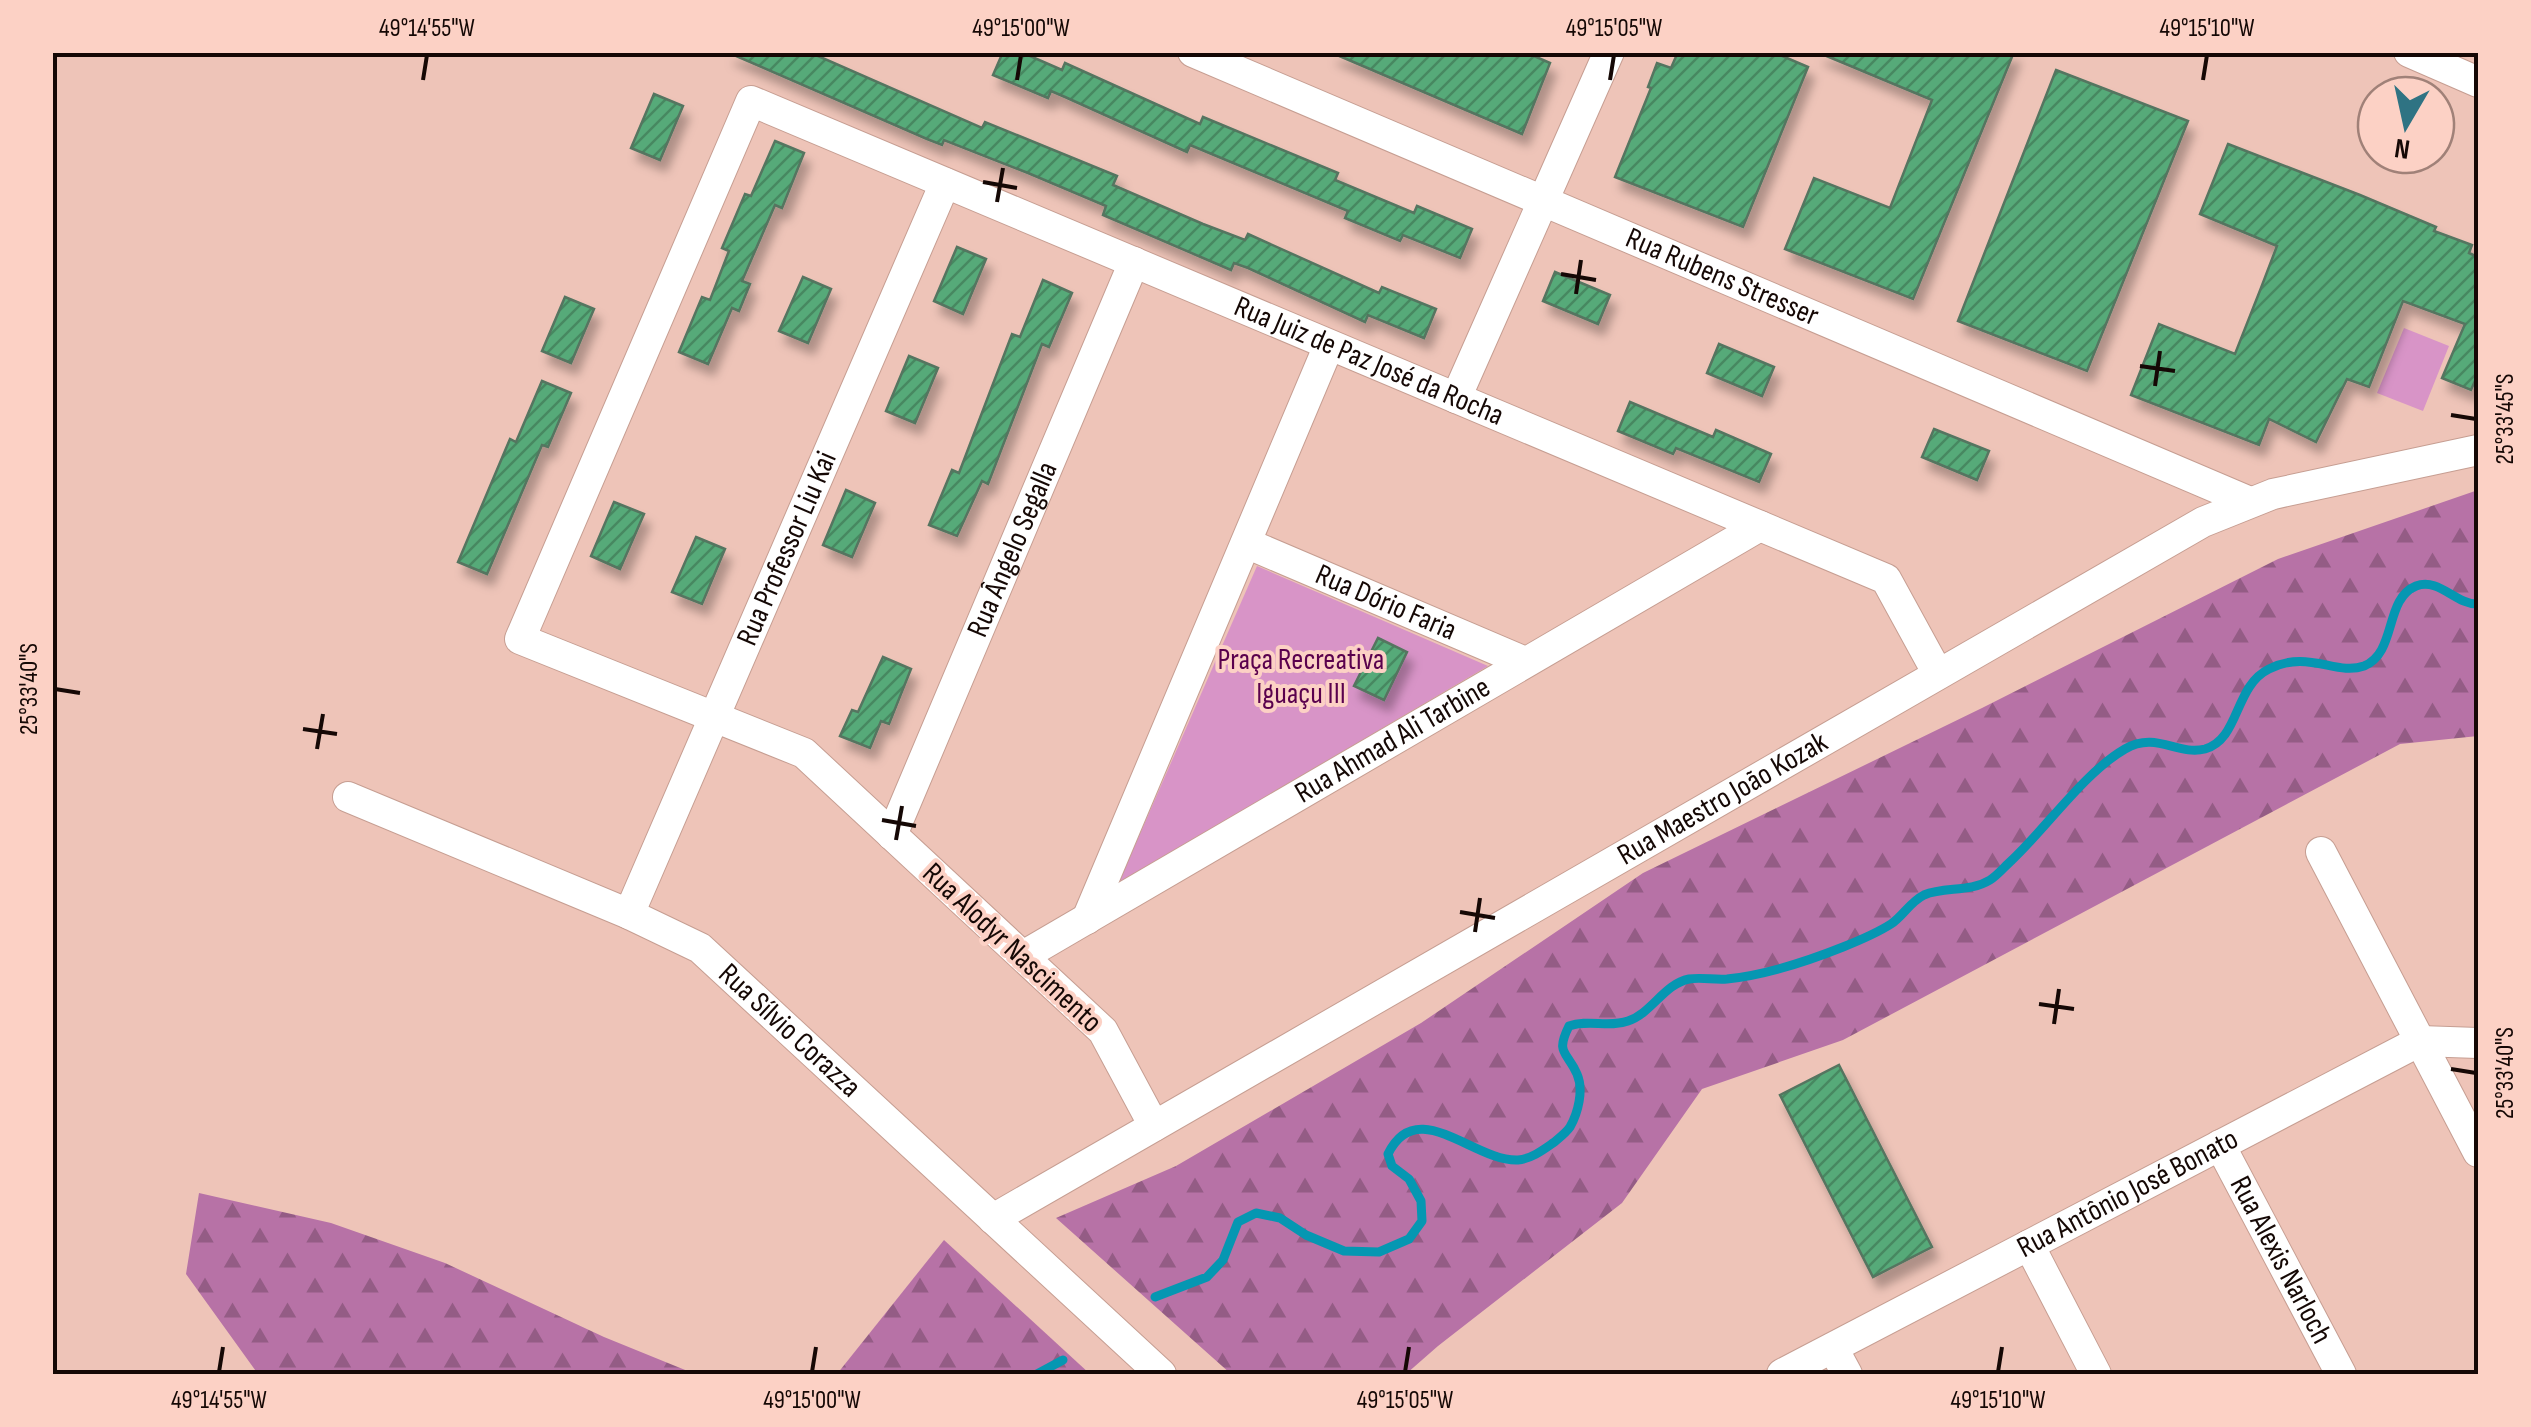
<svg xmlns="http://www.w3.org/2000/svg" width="2531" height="1427" viewBox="0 0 2531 1427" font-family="'Sofia Sans Condensed',sans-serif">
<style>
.forest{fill:url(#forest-firs)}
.park{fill:#d894c7}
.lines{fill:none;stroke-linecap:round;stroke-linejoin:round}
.stream{stroke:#0597b2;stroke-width:9}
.building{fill:url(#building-hatch);stroke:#547560;stroke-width:2.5;filter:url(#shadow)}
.street-casing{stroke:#c69e92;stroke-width:32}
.street{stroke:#fff;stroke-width:30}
.ticks{fill:none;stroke:#150805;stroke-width:4}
.labels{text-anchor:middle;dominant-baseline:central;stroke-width:8;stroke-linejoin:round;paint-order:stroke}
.street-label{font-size:30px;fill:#150805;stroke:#fcd1c5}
.park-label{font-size:30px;fill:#5a014d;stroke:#fcd1c5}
.neatline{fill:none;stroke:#150805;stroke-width:4}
.ticks-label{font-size:25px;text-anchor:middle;fill:#150805}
</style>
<defs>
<pattern id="forest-firs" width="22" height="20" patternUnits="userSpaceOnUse" patternTransform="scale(2.5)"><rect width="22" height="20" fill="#b772a6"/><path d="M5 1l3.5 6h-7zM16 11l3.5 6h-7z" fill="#945c85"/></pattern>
<pattern id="building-hatch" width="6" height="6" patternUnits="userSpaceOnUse" patternTransform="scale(2.5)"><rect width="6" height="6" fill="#56aa79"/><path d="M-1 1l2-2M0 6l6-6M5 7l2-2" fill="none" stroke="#468861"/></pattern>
<filter id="shadow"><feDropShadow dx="6" dy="11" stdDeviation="5" flood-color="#0004"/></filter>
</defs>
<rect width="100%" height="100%" fill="#eec4b8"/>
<!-- forest -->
<g class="forest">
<polygon points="2478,490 2478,736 2400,744 1843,1040 1702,1089 1622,1203 1438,1346 1406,1374 1231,1374 1056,1218 1176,1166 1421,1023 1643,873 1982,708 2278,559"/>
<polygon points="199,1193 331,1223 445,1263 604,1337 695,1374 258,1374 186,1274"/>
<polygon points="944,1240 1090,1374 837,1374"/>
</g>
<!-- park -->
<g class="park">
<polygon points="2404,328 2449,346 2423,411 2377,393"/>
<polygon points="1257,566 1488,666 1118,884"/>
</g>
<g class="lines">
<!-- stream -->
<g class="stream">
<path d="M1155,1297L1207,1277L1223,1260L1238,1222L1256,1213L1280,1218L1306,1235L1344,1251L1379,1252L1409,1239L1422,1221L1421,1201L1409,1179L1392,1166L1388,1154C1417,1094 1474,1162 1518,1160C1531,1159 1543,1150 1553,1143C1559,1138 1566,1133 1570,1127C1578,1113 1584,1090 1577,1074C1567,1051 1555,1054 1569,1026C1588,1019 1609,1028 1628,1021C1652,1013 1664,984 1689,979C1701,977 1714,980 1727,979C1765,975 1808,961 1843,947C1858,941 1877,933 1891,924C1903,916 1910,902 1924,895C1945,886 1969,893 1990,880C1998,875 2005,866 2012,860C2047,827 2085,772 2125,749C2156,731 2178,756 2205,749C2240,739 2234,686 2269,669C2308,649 2336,676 2364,666C2397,653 2384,599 2416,586C2439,577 2456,605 2478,604"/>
<polyline points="1037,1374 1063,1360"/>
</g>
</g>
<!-- building -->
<g class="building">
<polygon points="727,52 809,52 982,128 985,122 1117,176 1113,185 1203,224 1245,240 1248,234 1379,293 1382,287 1436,309 1424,338 1368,315 1365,322 1248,268 1234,263 1231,270 1103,215 1106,206 1028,173 944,140 942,145 927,139"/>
<polygon points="1003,52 1021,52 1062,70 1065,63 1200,124 1203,117 1338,173 1335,180 1414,213 1417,206 1472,229 1460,258 1403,235 1400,241 1345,218 1348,211 1190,145 1187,152 1065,97 1051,91 1048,98 993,75"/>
<polygon points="1330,52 1525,52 1550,63 1522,134"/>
<polygon points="1678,52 1773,52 1808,67 1743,227 1615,177 1651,88 1648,87 1657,63 1671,68"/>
<polygon points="1817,52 2014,52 1913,299 1785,249 1814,178 1890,208 1932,100"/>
<polygon points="2056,70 2188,121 2087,371 1958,321"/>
<polygon points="654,94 683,106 660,160 631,148"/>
<polygon points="775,141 804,153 782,208 775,205 742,281 750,284 739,311 732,308 708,364 679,352 702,297 710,300 729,251 722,248 728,234 745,194 751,196"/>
<polygon points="2228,144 2360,195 2436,227 2434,231 2472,245 2469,253 2478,257 2478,374 2471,390 2442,378 2465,324 2403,301 2369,387 2347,379 2316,442 2269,419 2259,445 2131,395 2159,324 2235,354 2261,288 2277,246 2200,214"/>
<polygon points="957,247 986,259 963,314 934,301"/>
<polygon points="1555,272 1610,295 1598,324 1543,301"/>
<polygon points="803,277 831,289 808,343 779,331"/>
<polygon points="1043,280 1072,293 1049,347 1042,344 988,484 982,481 957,536 929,525 952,470 959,473 1012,334 1020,337"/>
<polygon points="565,297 594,309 571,363 542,351"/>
<polygon points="1719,344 1774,367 1762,396 1707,373"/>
<polygon points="909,356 938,368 915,423 886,411"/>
<polygon points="542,381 571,393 548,447 542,445 487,574 458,562 510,439 516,442"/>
<polygon points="1630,402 1713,437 1716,430 1771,454 1759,482 1676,448 1673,454 1618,431"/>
<polygon points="1934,429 1989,451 1977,480 1922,457"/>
<polygon points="846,490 875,503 852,557 823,545"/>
<polygon points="614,502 644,514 620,569 591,556"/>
<polygon points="696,537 725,549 702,604 672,592"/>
<polygon points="1378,638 1407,652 1384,700 1354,686"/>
<polygon points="883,657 911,669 889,724 881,721 870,748 840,736 852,710 858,712"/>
<polygon points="1839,1065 1932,1247 1873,1277 1780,1095"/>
</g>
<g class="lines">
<!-- street casing -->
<g class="street-casing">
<g id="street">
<path id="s1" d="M1193,52L2250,502"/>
<polyline points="2409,52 2478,82"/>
<polyline points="1456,398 1609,52"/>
<path id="s2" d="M1246,543L1525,662"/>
<path id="s3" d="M348,797L629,914L700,948L1161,1374"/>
<path id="s4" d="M892,835L1134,262"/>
<polyline points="2321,852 2478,1152"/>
<path id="s5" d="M629,914L945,183"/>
<polyline points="1087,919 1329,345"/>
<path id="s6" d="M1023,956L1760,526"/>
<path id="s7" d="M1154,1126L1103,1031L804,753L520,639L751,101L1886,579L1938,674"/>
<path id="s8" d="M2220,1145L2341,1374"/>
<path id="s9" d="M993,1219L2203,522L2273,494L2478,450"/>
<polyline points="2029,1245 2096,1374"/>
<polyline points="1833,1348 1847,1374"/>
<path id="s10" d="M1782,1374L2420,1041L2478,1043"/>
</g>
</g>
<!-- street -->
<use href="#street" class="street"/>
</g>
<!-- ticks -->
<path class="ticks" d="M423,80L427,55M1017,80L1021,55M1610,80L1614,55M2203,80L2207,55M983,182L1017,188M997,202L1003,168M1561,274L1596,280M1576,294L1581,260M2140,366L2175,371M2155,386L2160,351M2451,415L2476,419M55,689L80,693M303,729L337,734M317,749L323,714M882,820L916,826M896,840L902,806M1460,912L1495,918M1475,932L1480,898M2039,1004L2074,1009M2054,1024L2059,989M2451,1069L2476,1073M219,1372L223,1347M812,1372L816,1347M1405,1372L1409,1347M1998,1372L2002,1347"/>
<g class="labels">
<!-- street labels -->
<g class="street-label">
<text stroke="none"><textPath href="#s1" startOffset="575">Rua Rubens Stresser</textPath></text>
<text stroke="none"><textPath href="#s7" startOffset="2078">Rua Juiz de Paz José da Rocha</textPath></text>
<text stroke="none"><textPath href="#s5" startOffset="398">Rua Professor Liu Kai</textPath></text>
<text stroke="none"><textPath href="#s4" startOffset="310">Rua Ângelo Segalla</textPath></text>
<text stroke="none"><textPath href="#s2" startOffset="152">Rua Dório Faria</textPath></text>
<text stroke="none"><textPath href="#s6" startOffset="428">Rua Ahmad Ali Tarbine</textPath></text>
<text stroke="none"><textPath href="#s9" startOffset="842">Rua Maestro João Kozak</textPath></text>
<text transform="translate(1012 948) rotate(43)">Rua Alodyr Nascimento</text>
<text stroke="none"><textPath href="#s3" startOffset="505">Rua Sílvio Corazza</textPath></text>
<text stroke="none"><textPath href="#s10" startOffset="390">Rua Antônio José Bonato</textPath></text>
<text stroke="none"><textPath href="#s8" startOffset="130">Rua Alexis Narloch</textPath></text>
</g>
<!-- park labels -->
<g class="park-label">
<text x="1301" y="660">Praça Recreativa<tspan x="1301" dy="34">Iguaçu III</tspan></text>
</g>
</g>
<!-- border -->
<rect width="2531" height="1427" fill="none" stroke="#fcd1c5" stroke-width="110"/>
<!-- north arrow -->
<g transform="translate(2406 125) rotate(189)"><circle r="48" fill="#fcd1c5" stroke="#a08178" stroke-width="2.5"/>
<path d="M0-8L18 38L0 25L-18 38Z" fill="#2f7383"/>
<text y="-15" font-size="28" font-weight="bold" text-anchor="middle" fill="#150805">N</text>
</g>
<rect x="55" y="55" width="2421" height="1317" class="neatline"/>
<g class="ticks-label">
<text x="427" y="36">49°14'55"W</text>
<text x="1021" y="36">49°15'00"W</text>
<text x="1614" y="36">49°15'05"W</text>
<text x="2207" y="36">49°15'10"W</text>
<text transform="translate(2504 419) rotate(-90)" y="9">25°33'45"S</text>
<text transform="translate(28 689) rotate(-90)" y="9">25°33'40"S</text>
<text transform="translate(2504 1073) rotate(-90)" y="9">25°33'40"S</text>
<text x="219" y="1408">49°14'55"W</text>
<text x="812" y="1408">49°15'00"W</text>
<text x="1405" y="1408">49°15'05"W</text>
<text x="1998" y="1408">49°15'10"W</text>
</g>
</svg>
